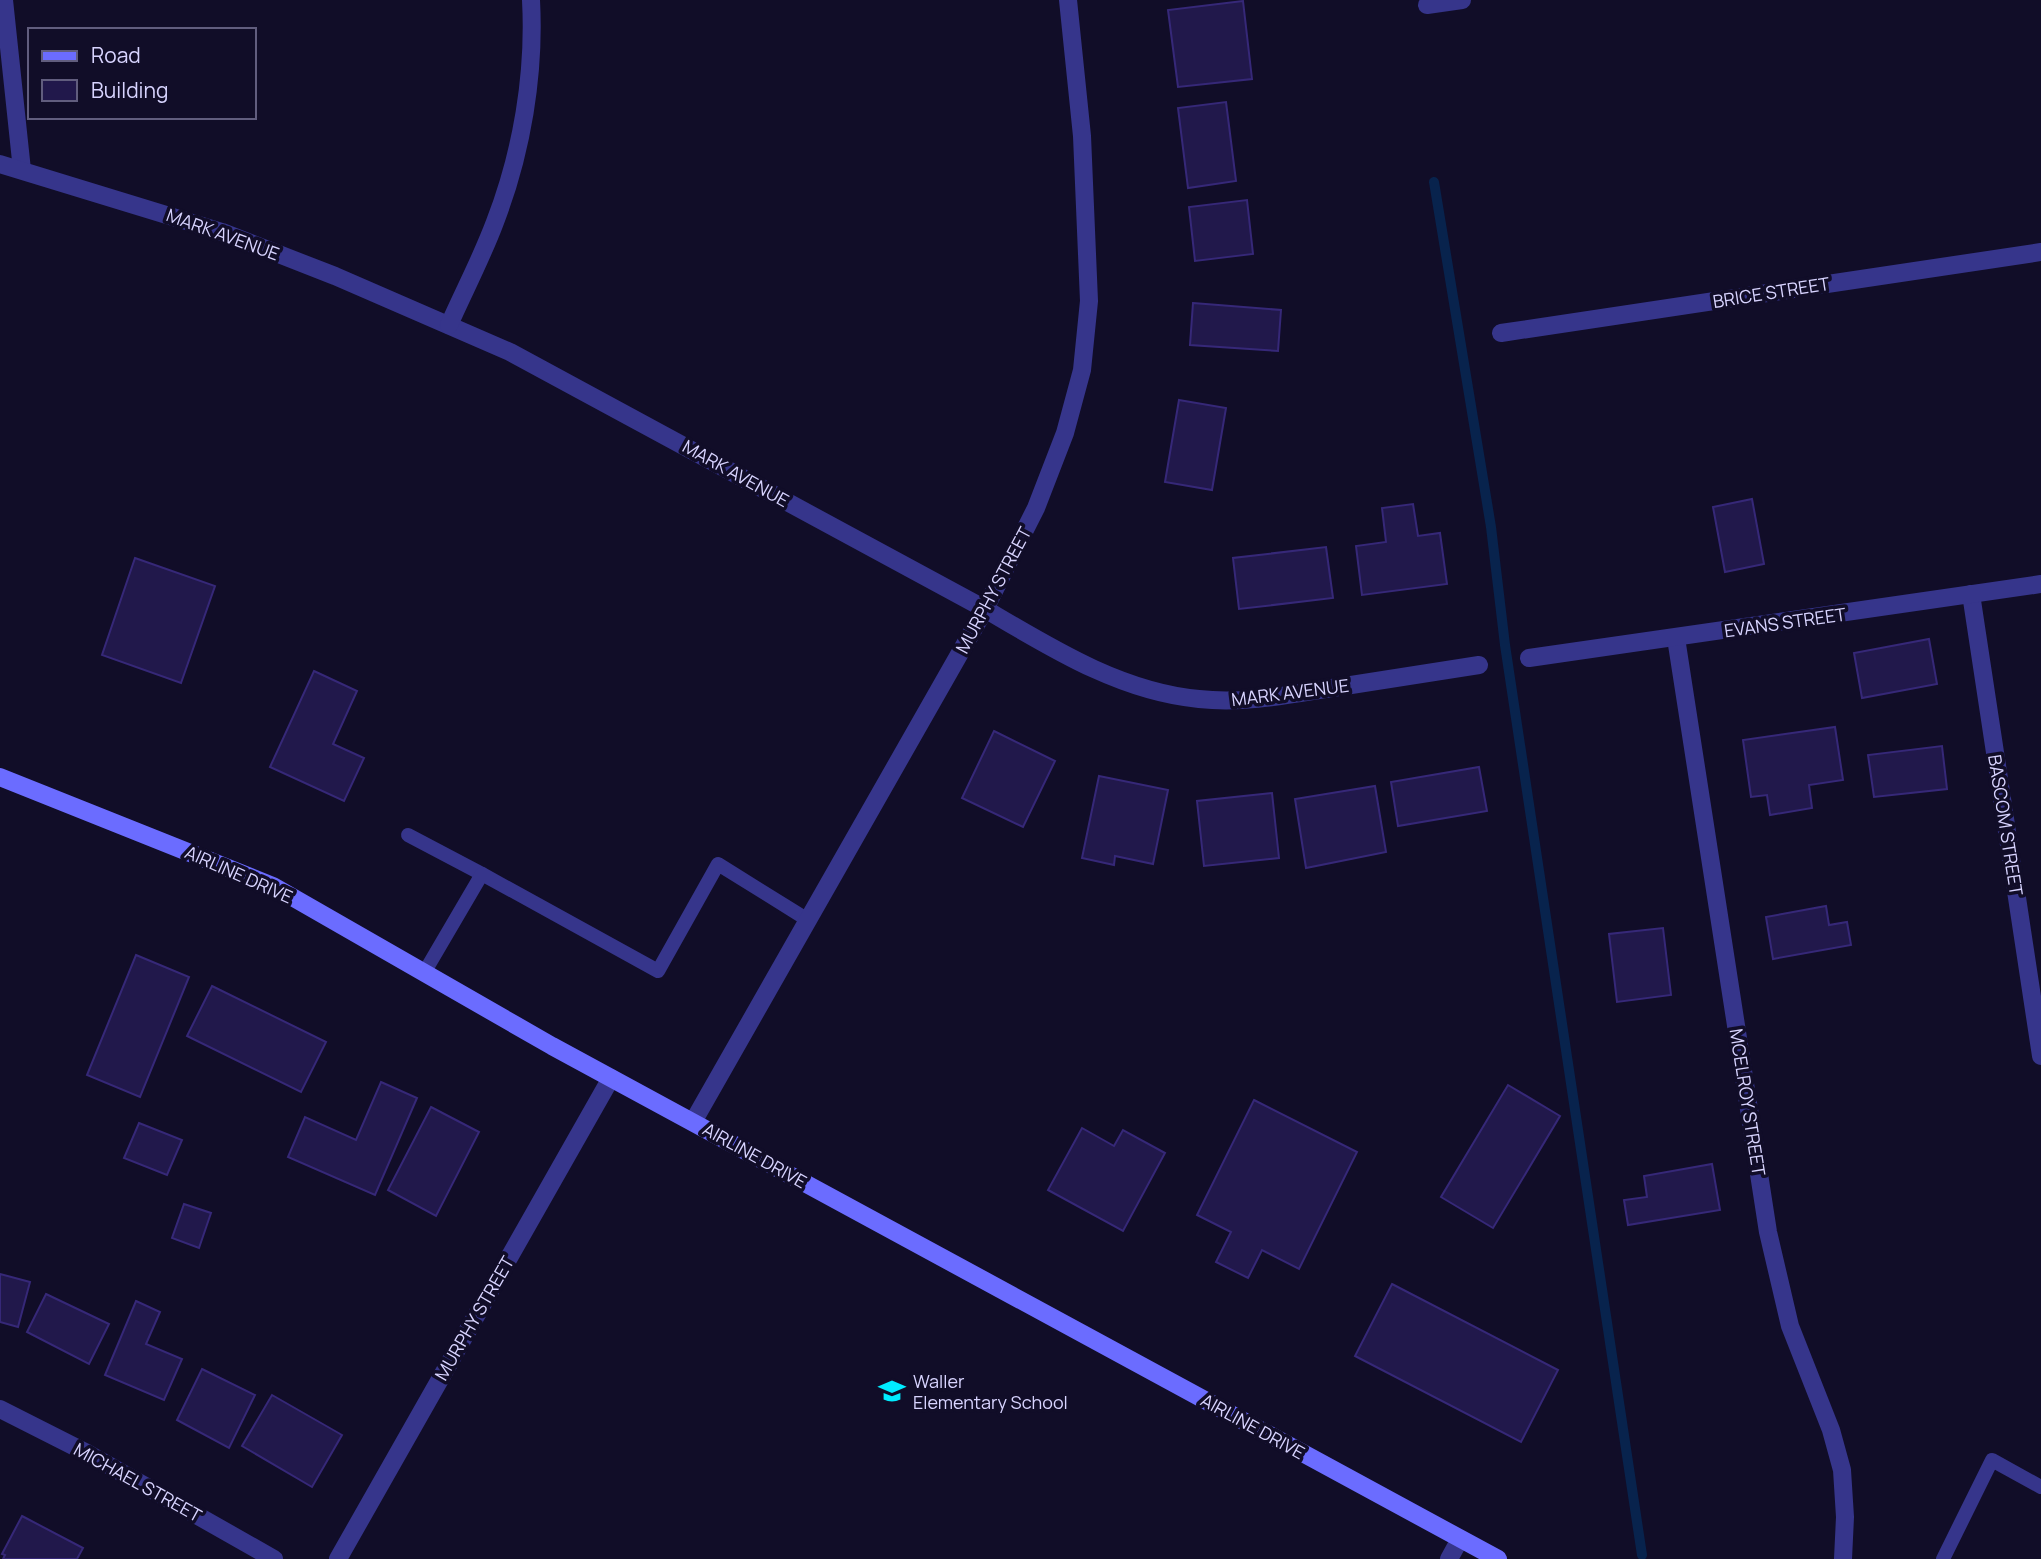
<svg xmlns="http://www.w3.org/2000/svg" width="2041" height="1559" viewBox="0 0 2041 1559" font-family="Manrope,sans-serif">
<style>
.lines{fill:none;stroke-linecap:round;stroke-linejoin:round}
.stream{stroke:#08234d;stroke-width:10}
.building{fill:#21184b;stroke:#362878;stroke-width:2}
.service{stroke:#36358b;stroke-width:14}
.minor{stroke:#36358b;stroke-width:18}
.secondary{stroke:#6b6cff;stroke-width:18}
.labels{text-anchor:middle;dominant-baseline:central;stroke-width:7;stroke-linejoin:round;paint-order:stroke}
.street-label{font-size:18px;fill:#d8d4ff;stroke:#110d28}
.poi-label{font-size:18px;fill:#d8d4ff;stroke:#110d28;text-anchor:start}
</style>
<rect width="100%" height="100%" fill="#110d28"/>
<g class="lines">
<!-- stream -->
<polyline class="stream" points="1434,182 1491,527 1505,645 1642,1555"/>
</g>
<!-- building -->
<g class="building">
<polygon points="1243,1 1252,79 1178,87 1168,10"/>
<polygon points="1226,102 1236,181 1188,188 1178,108"/>
<polygon points="1247,200 1253,254 1195,261 1189,207"/>
<polygon points="1193,303 1281,310 1278,351 1190,345"/>
<polygon points="1179,400 1226,408 1212,490 1165,482"/>
<polygon points="1752,499 1764,564 1725,572 1713,507"/>
<polygon points="1413,504 1418,536 1440,533 1447,584 1362,595 1356,546 1386,542 1382,508"/>
<polygon points="1326,547 1333,598 1239,609 1233,558"/>
<polygon points="135,558 215,586 181,683 102,655"/>
<polygon points="1929,639 1937,684 1862,698 1854,653"/>
<polygon points="314,671 357,691 333,744 364,758 344,801 270,767"/>
<polygon points="1835,727 1843,780 1809,785 1812,808 1770,815 1767,795 1751,797 1743,740"/>
<polygon points="994,731 1055,761 1023,827 962,798"/>
<polygon points="1942,746 1947,789 1874,797 1868,755"/>
<polygon points="1479,767 1487,811 1398,826 1391,782"/>
<polygon points="1099,776 1168,790 1153,864 1115,856 1114,865 1082,858"/>
<polygon points="1375,786 1386,852 1306,868 1295,799"/>
<polygon points="1272,793 1279,858 1204,866 1197,801"/>
<polygon points="1826,906 1829,925 1847,922 1851,945 1773,959 1766,917"/>
<polygon points="1663,928 1671,995 1617,1002 1609,934"/>
<polygon points="136,955 189,977 140,1097 87,1075"/>
<polygon points="212,986 326,1042 301,1092 187,1036"/>
<polygon points="381,1082 417,1098 375,1195 288,1157 305,1117 356,1140"/>
<polygon points="1508,1085 1560,1116 1493,1228 1441,1197"/>
<polygon points="1254,1100 1357,1152 1299,1269 1262,1250 1248,1278 1216,1262 1231,1232 1197,1215"/>
<polygon points="431,1107 479,1132 436,1216 388,1190"/>
<polygon points="139,1123 182,1140 167,1175 124,1158"/>
<polygon points="1082,1128 1114,1146 1123,1130 1165,1153 1123,1231 1048,1190"/>
<polygon points="1712,1164 1720,1210 1628,1225 1624,1200 1647,1197 1644,1176"/>
<polygon points="184,1204 211,1213 199,1248 172,1238"/>
<polygon points="0,1274 30,1282 18,1327 0,1322"/>
<polygon points="1392,1284 1558,1370 1521,1442 1355,1356"/>
<polygon points="46,1294 109,1324 89,1364 27,1332"/>
<polygon points="136,1301 160,1312 146,1344 182,1359 164,1400 105,1375"/>
<polygon points="202,1369 255,1395 229,1448 177,1420"/>
<polygon points="272,1395 342,1435 312,1487 242,1446"/>
<polygon points="22,1516 83,1548 77,1559 3,1559 5,1555 2,1554"/>
</g>
<g class="lines">
<!-- service -->
<g class="service">
<polyline points="408,835 482,874"/>
<polyline points="424,973 482,874 658,971 718,864 808,920"/>
<polyline points="1943,1559 1992,1460 2041,1487"/>
</g>
<!-- minor -->
<g class="minor">
<polyline points="4,0 22,170"/>
<polyline points="1427,5 1462,0"/>
<path d="M0,164L222,232L335,276L510,352L985,609C1051,648 1121,692 1199,699C1244,704 1288,695 1332,688C1381,680 1430,673 1479,665"/>
<path d="M449,325C464,291 482,257 495,222C522,152 535,74 531,0"/>
<polyline points="1501,333 2041,252"/>
<polyline points="1971,594 2041,1056"/>
<polyline points="1676,638 1768,1232 1790,1326 1831,1430 1842,1470 1845,1517 1843,1559"/>
<polyline points="1529,658 2041,584"/>
<polyline points="693,1122 985,609 1036,508 1065,433 1082,370 1089,301 1082,136 1068,0"/>
<polyline points="0,1409 87,1453 274,1559"/>
<polyline points="338,1559 611,1078"/>
<polyline points="1449,1559 1460,1539"/>
</g>
<!-- secondary -->
<polyline class="secondary" points="0,777 273,886 552,1046 1498,1559"/>
</g>
<!-- icons -->
<defs>
<g id="school-bare" transform="scale(2.1)"><path d="M0-5L7-2L0 1L-7-2ZM-4 1L0 2.5L4 1V4Q0 6-4 4Z" fill="#00ecff" stroke="#110d28" stroke-width="2.5" paint-order="stroke"/></g>
</defs>
<g fill-rule="evenodd">
<use href="#school-bare" x="892" y="1391"/>
</g>
<g class="labels">
<!-- street labels -->
<g class="street-label">
<text transform="translate(223 234) rotate(20)">MARK AVENUE</text>
<text transform="translate(1771 292) rotate(-9)">BRICE STREET</text>
<text transform="translate(736 473) rotate(29)">MARK AVENUE</text>
<text transform="translate(993 590) rotate(-62)">MURPHY STREET</text>
<text transform="translate(1785 622) rotate(-8)">EVANS STREET</text>
<text transform="translate(1290 692) rotate(-7)">MARK AVENUE</text>
<text transform="translate(2006 825) rotate(81)">BASCOM STREET</text>
<text transform="translate(239 874) rotate(24)">AIRLINE DRIVE</text>
<text transform="translate(1748 1102) rotate(81)">MCELROY STREET</text>
<text transform="translate(755 1155) rotate(29)">AIRLINE DRIVE</text>
<text transform="translate(474 1318) rotate(-60)">MURPHY STREET</text>
<text transform="translate(1253 1426) rotate(29)">AIRLINE DRIVE</text>
<text transform="translate(138 1482) rotate(29)">MICHAEL STREET</text>
</g>
<!-- poi labels -->
<g class="poi-label">
<text x="913" y="1381">Waller<tspan x="913" dy="21">Elementary School</tspan></text>
</g>
</g>
<!-- legend -->
<rect x="28" y="28" width="228" height="91" fill="#110d28" stroke="#615d7e" stroke-width="2"/>
<rect x="42" y="51" width="35" height="10" fill="#6b6cff" stroke="#615d7e" stroke-width="2"/>
<text x="91" y="63" font-size="21" fill="#d8d4ff">Road</text>
<rect x="42" y="80" width="35" height="21" fill="#21184b" stroke="#615d7e" stroke-width="2"/>
<text x="91" y="98" font-size="21" fill="#d8d4ff">Building</text>
</svg>
